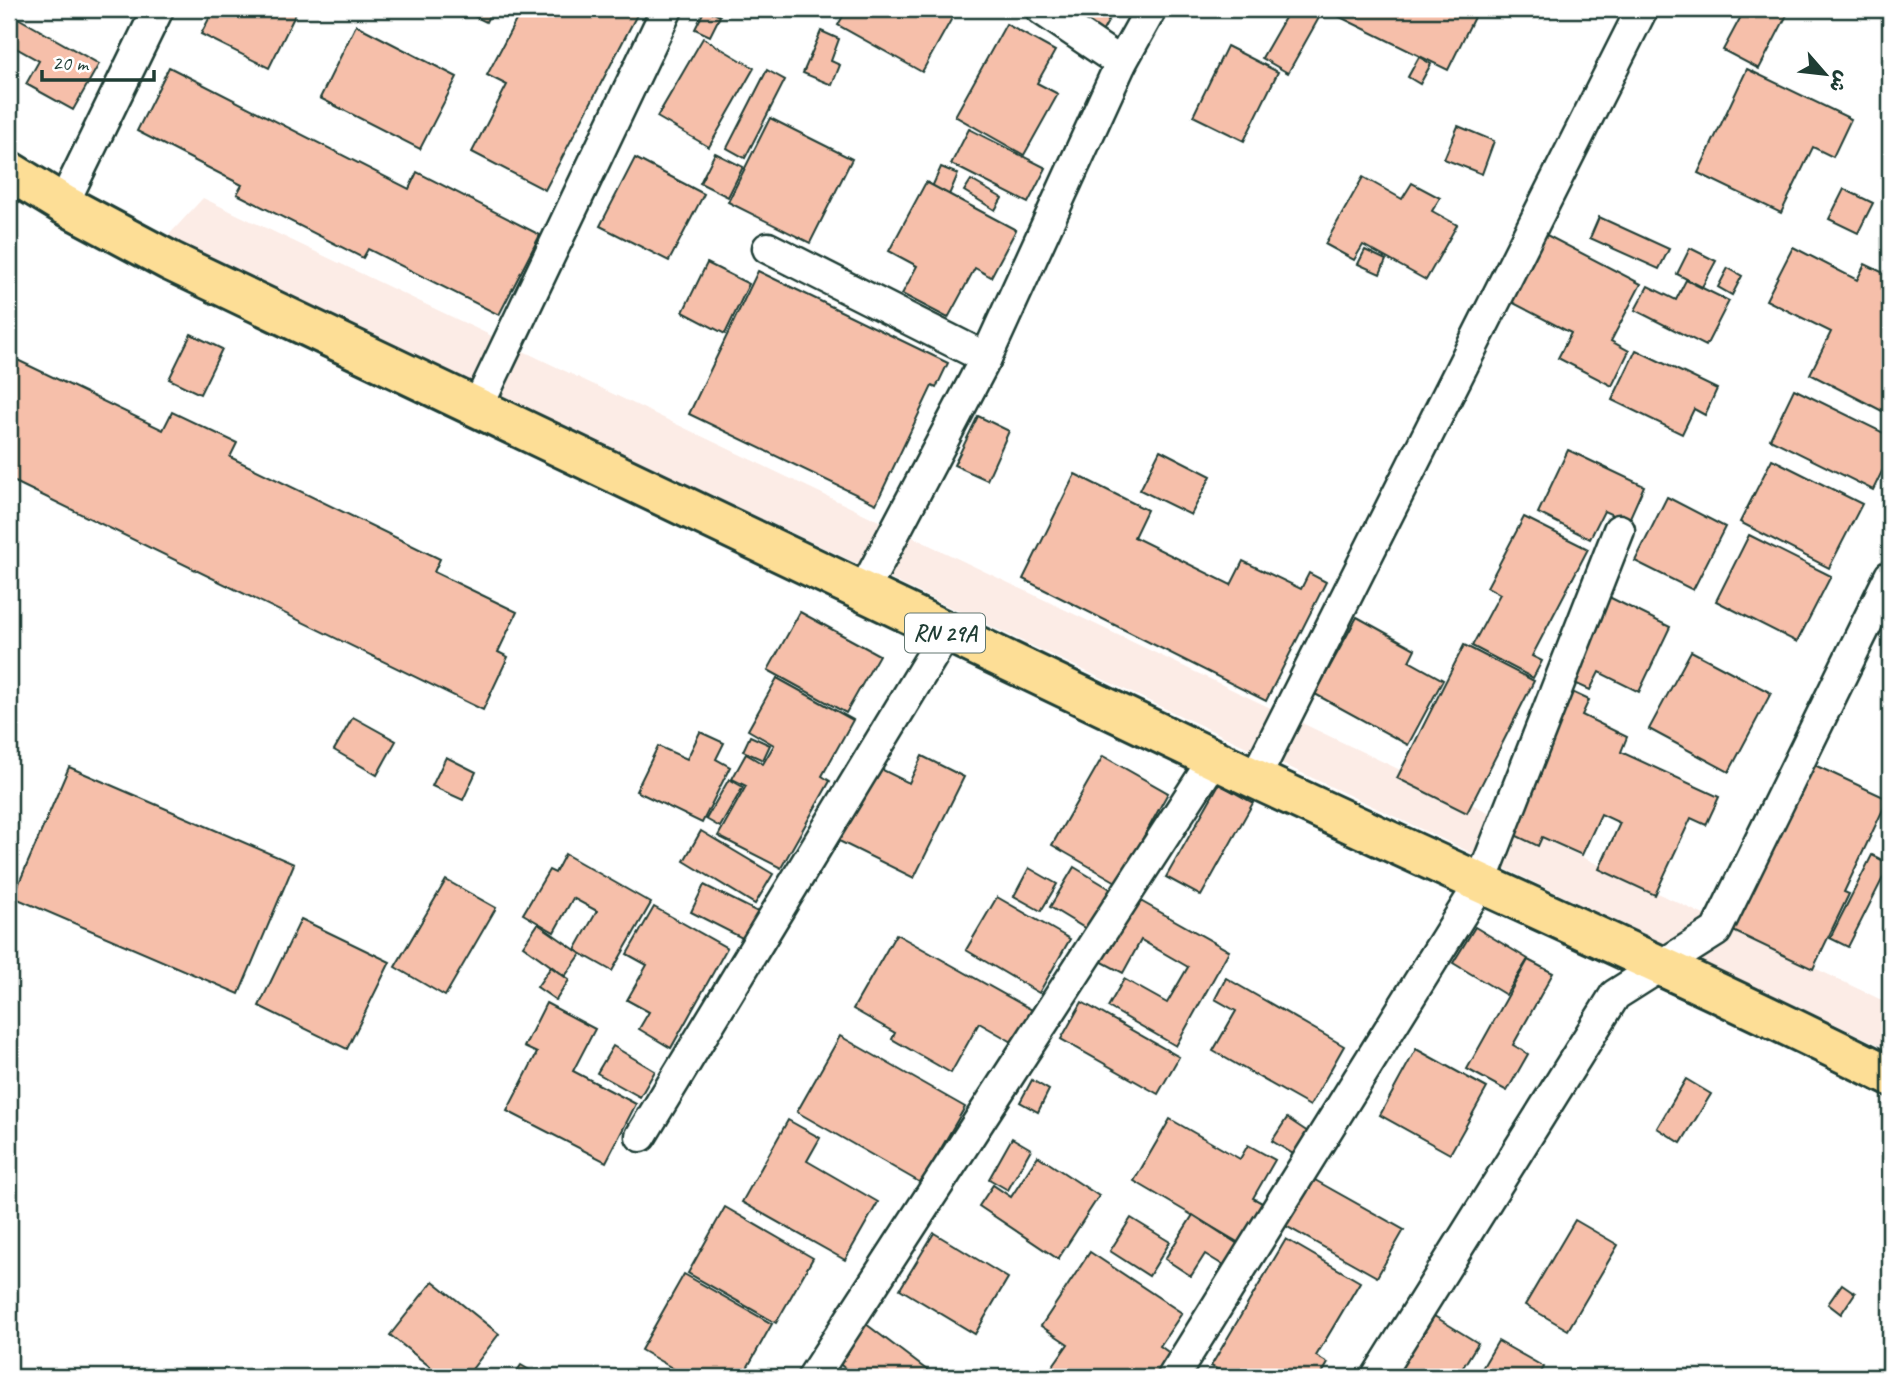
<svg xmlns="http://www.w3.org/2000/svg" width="1899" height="1386" viewBox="0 0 1899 1386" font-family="Caveat,'Playpen Sans Arabic',sans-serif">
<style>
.built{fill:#fcece6}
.building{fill:#f6bfaa;stroke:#1f3d34;stroke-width:2}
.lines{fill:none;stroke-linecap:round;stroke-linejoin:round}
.street-casing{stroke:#1f3d34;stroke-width:35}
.primary-casing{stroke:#1f3d34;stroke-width:44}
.street{stroke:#fff;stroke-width:30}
.primary{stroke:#fdde96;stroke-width:38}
.labels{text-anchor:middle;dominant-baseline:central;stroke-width:5;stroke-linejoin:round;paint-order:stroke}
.shield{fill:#fff;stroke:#627771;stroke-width:2}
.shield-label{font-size:23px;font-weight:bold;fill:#1f3d34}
</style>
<rect width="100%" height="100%" fill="#fff"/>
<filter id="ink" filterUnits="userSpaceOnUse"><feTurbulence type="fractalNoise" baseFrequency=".0143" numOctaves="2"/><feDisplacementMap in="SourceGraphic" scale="14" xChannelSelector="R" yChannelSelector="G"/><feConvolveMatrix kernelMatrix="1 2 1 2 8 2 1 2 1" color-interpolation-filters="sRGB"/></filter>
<g filter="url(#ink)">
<!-- built -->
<polygon class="built" points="203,198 1890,1004 1890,1050 166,238"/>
<!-- building -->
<g class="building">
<polygon points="214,9 298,9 269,68 201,34"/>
<polygon points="460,9 492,9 486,22"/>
<polygon points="522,9 640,9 545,190 472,152 507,85 487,75"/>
<polygon points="705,9 720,16 710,36 695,29"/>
<polygon points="847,9 952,9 956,11 922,72 838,25"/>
<polygon points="1070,9 1115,9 1100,36 1066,17"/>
<polygon points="1290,9 1306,9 1320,16 1288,73 1262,58"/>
<polygon points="1342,9 1478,9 1448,70 1338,16"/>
<polygon points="1745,9 1790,9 1759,69 1723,50"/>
<polygon points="9,13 99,64 73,110 26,84 39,61 9,44 13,33 9,31"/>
<polygon points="1006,24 1055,51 1037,83 1058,94 1024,155 955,116"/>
<polygon points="356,25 457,77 420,149 320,98"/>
<polygon points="821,31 839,39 831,61 840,65 832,85 803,73"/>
<polygon points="703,38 754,68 709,147 657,117"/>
<polygon points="1227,46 1278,72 1244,141 1193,116"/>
<polygon points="1419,57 1431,64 1420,84 1408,77"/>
<polygon points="169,67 409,189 417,172 540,235 499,315 368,249 363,258 237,194 242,185 137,131"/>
<polygon points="1747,69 1851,119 1833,157 1813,147 1781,213 1698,173"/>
<polygon points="767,70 785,80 745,158 727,148"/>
<polygon points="770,118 852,159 810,243 728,202"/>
<polygon points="1458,126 1494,141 1482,174 1444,159"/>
<polygon points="969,129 1046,168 1028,203 951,164"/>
<polygon points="715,153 743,167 728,197 700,183"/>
<polygon points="635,158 704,194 669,261 600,226"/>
<polygon points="941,167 958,174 949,195 932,187"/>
<polygon points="1363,177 1402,199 1412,183 1440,198 1432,211 1457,225 1426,280 1363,245 1354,260 1325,244"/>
<polygon points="971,180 1002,198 995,210 964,191"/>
<polygon points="926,182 1016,230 991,277 975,268 948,318 902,294 917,266 889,251"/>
<polygon points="1844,189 1873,203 1858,233 1829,219"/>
<polygon points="1599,217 1669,249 1659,269 1590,238"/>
<polygon points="1535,229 1641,284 1611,341 1629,351 1612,386 1558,358 1571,333 1500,296"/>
<polygon points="1793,247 1857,280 1865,264 1890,276 1890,415 1810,374 1831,332 1766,300"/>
<polygon points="1690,248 1716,261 1702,287 1677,274"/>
<polygon points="1365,250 1386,260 1380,274 1358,264"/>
<polygon points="707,263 749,284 725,334 683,312"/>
<polygon points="1728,268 1742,276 1732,295 1718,287"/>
<polygon points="758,271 948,363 936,388 932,386 876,504 689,414"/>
<polygon points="1686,280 1729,301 1706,346 1635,310 1648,286 1676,300"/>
<polygon points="191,334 222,349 200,394 169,379"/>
<polygon points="1636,350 1717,389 1705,415 1694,409 1682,434 1612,400"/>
<polygon points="9,356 163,430 172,412 237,443 230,457 440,559 434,572 517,612 498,652 508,657 483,710 9,479"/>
<polygon points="1794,389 1890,436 1890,455 1873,490 1770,439"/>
<polygon points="978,416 1009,431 987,480 954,465"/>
<polygon points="1160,450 1211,476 1191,515 1140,490"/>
<polygon points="1568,450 1644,486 1628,522 1604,511 1590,539 1538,513"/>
<polygon points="1772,459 1862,504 1829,568 1740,522"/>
<polygon points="1075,474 1147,510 1134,537 1231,585 1243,561 1301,589 1309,573 1326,582 1266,701 1023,579"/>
<polygon points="1667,497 1725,527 1693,590 1635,561"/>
<polygon points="1524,517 1588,549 1532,656 1542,661 1533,678 1472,646 1500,594 1487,587"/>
<polygon points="1749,535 1831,576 1797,642 1716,601"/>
<polygon points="1609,597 1670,627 1639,692 1599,672 1590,690 1568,680"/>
<polygon points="800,612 879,655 846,713 768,670"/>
<polygon points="1357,617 1415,649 1409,661 1443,680 1408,745 1315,694"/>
<polygon points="1464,645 1534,681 1467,813 1397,778"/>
<polygon points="1691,651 1771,693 1729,772 1649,729"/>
<polygon points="777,678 853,720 822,776 830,781 781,868 718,836 746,786 732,779 746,754 763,764 774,745 748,730"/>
<polygon points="1557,685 1589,700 1582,715 1627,737 1621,752 1719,797 1706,825 1691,818 1655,895 1599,869 1620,823 1601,814 1582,855 1542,837 1538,846 1492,824"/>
<polygon points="353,717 396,741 377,775 334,750"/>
<polygon points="700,732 724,743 716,759 730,767 702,823 636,791 658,746 687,759"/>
<polygon points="750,736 770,745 763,760 743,751"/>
<polygon points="922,756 964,777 914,878 835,839 873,765 909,783"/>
<polygon points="1103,756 1168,793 1118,883 1052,845"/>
<polygon points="446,757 476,772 463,800 432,786"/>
<polygon points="1808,762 1888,799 1844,892 1849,894 1813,969 1729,929"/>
<polygon points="69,767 294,864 239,994 13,897"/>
<polygon points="729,779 743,787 720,827 706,819"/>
<polygon points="1219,784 1253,803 1201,896 1166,877"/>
<polygon points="701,831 773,874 755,904 684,861"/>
<polygon points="565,854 651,903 612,971 575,950 597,911 573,898 554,932 523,914 549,870 555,873"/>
<polygon points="1872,855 1890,864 1848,947 1830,938"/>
<polygon points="1074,867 1112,890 1088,930 1050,907"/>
<polygon points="1029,868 1057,884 1041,911 1014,896"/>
<polygon points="446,880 496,908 445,996 395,967"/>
<polygon points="704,885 760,913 746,940 691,912"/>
<polygon points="1128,894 1229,951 1176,1046 1108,1007 1124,979 1167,1003 1188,967 1141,940 1123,973 1093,957"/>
<polygon points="997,897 1070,939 1039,993 966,950"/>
<polygon points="654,907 727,948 671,1048 639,1029 649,1012 627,1000 647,965 627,954"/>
<polygon points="301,919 390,962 347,1049 259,1006"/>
<polygon points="538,924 581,954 565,976 523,946"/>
<polygon points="1475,927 1528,959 1506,995 1453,963"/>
<polygon points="896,934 1032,1010 1014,1043 979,1023 951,1073 892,1039 895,1033 853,1009"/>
<polygon points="1528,960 1553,973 1513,1045 1528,1054 1507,1091 1467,1069"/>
<polygon points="551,967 569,980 556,1000 537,987"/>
<polygon points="1226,978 1344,1046 1310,1106 1213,1051 1236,1011 1215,999"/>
<polygon points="1082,1002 1179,1057 1158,1094 1061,1039"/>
<polygon points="546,1003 595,1029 573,1071 636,1104 606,1162 507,1111 537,1053 524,1047"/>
<polygon points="840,1036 965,1107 921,1183 797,1112"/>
<polygon points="613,1046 655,1071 640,1097 597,1073"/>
<polygon points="1416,1049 1487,1088 1450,1154 1380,1115"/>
<polygon points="1686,1079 1711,1094 1681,1143 1657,1128"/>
<polygon points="1032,1080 1049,1090 1038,1112 1020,1102"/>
<polygon points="1287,1118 1308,1132 1295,1155 1272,1141"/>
<polygon points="1170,1119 1240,1159 1248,1145 1275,1160 1253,1198 1264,1204 1241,1244 1134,1181"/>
<polygon points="788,1120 820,1138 807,1161 878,1202 845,1260 742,1202"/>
<polygon points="1012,1138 1031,1149 1008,1190 989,1179"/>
<polygon points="1038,1156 1099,1196 1058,1259 979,1206 993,1185 1011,1197"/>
<polygon points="1306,1175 1404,1230 1377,1277 1279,1222"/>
<polygon points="725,1207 813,1258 776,1323 688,1273"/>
<polygon points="1193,1215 1241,1246 1226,1267 1205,1254 1191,1276 1165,1259"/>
<polygon points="1131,1218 1170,1242 1149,1276 1110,1251"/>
<polygon points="1575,1220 1618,1245 1568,1330 1525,1305"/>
<polygon points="934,1233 1008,1278 975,1334 900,1289"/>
<polygon points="1286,1239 1360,1282 1316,1356 1328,1363 1320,1377 1231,1377 1211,1366"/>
<polygon points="1090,1252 1182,1313 1160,1346 1171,1354 1156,1377 1045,1377 1068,1344 1041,1326"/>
<polygon points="684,1274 772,1324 742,1377 688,1377 641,1350"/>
<polygon points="433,1281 499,1334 466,1377 443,1377 390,1335"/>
<polygon points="1842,1284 1855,1293 1841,1314 1828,1304"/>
<polygon points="1426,1311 1478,1343 1457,1377 1386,1377"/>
<polygon points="866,1324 936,1377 856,1377 837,1362"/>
<polygon points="1498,1341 1544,1367 1538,1377 1477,1377"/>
<polygon points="521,1365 541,1377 513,1377"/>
</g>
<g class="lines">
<!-- street casing -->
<g class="street-casing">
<g id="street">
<polyline points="1041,9 1121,63"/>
<polyline points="63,204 158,9"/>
<polyline points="768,248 986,358"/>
<polyline points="477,408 667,9"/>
<polyline points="862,594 986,358 1121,63 1151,9"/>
<polyline points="1255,778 1642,9"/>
<polyline points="641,1136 946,633"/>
<polyline points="813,1377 1214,759"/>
<polyline points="1173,1377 1480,884 1619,530"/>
<polyline points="1377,1377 1615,995 1716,931 1890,576"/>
</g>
</g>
<!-- primary casing -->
<g class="primary-casing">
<path id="primary" d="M9,171L63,204L170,261C532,435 894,609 1258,780C1468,879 1682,972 1890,1076"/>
</g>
<!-- street -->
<use href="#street" class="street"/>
<!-- primary -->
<use href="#primary" class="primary"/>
</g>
</g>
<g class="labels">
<!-- shield labels -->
<rect class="shield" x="905" y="613.5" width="80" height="39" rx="5"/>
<g class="shield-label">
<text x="945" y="633">RN 29A</text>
</g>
</g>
<!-- margin -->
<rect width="1899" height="1386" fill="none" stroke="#fff" stroke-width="35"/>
<rect x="18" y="18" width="1864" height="1351" fill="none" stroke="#1f3d34" stroke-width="2.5" filter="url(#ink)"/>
<!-- north arrow -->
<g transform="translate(1825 74) rotate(118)" stroke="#ffffff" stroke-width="5" paint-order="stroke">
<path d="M0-5L12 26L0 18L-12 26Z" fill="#1f3d34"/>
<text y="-10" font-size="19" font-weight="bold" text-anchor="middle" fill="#1f3d34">ش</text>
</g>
<!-- scale -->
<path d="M42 70v10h112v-10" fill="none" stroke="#1f3d34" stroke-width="3.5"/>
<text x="52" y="70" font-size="21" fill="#1f3d34" stroke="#ffffff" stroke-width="5" paint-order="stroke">20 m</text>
</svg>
